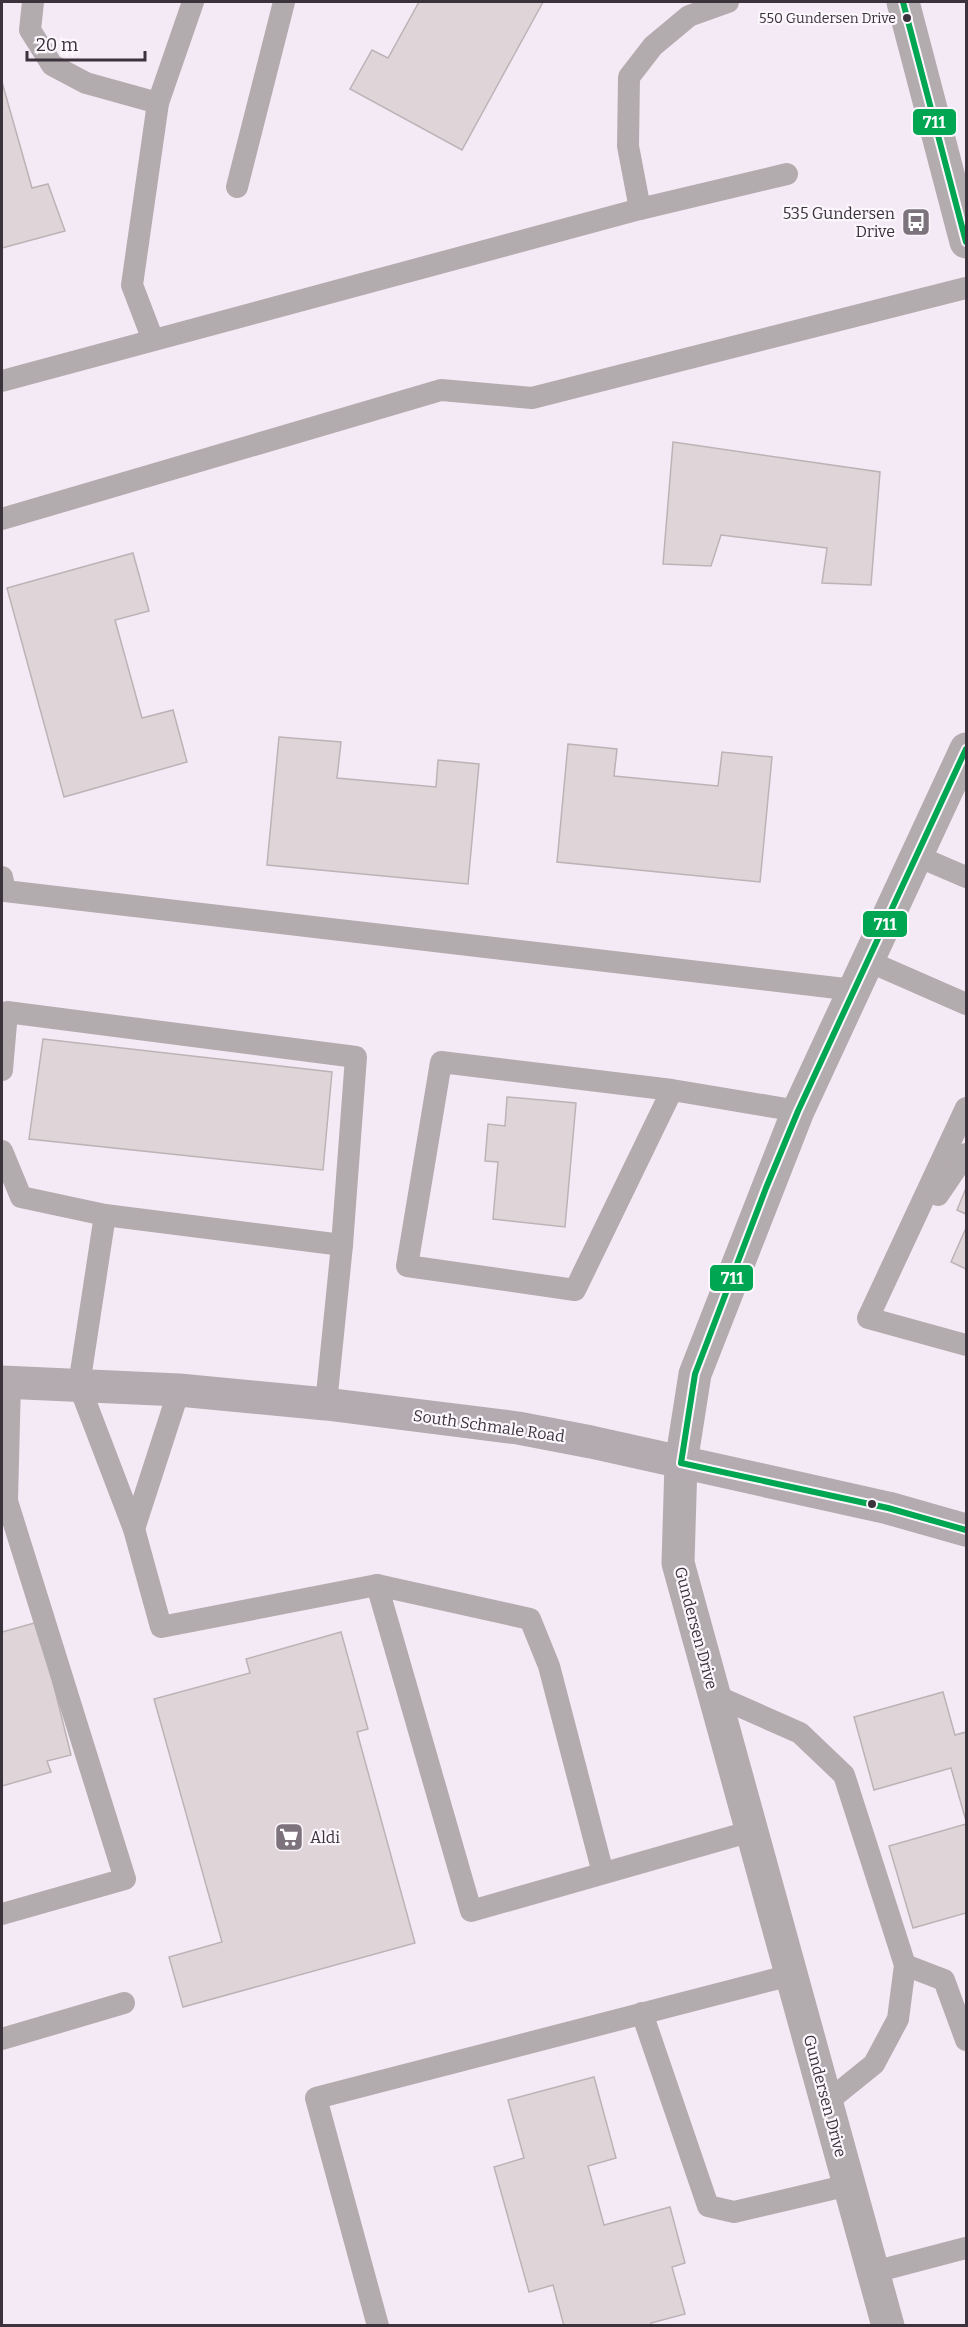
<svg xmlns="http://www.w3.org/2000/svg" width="968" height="2327" viewBox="0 0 968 2327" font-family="Bitter,serif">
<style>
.building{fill:#dfd4d8;stroke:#bdb3b6;stroke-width:1.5}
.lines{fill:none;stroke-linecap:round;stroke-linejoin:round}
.lane{stroke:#b3acaf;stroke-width:22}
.street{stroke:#b3acaf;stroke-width:33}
.secondary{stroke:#b3abb0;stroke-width:33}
.bus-1-casing{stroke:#fcf7fc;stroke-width:10}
.bus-1{stroke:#00a651;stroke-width:6}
.bus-dot{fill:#3b333c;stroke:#fcf7fc;stroke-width:2}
.labels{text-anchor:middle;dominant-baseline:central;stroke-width:4.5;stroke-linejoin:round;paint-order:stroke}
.bus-label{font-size:14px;fill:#3b333c;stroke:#fcf7fc;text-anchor:end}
.poi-label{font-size:16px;fill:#3b333c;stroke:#fcf7fc;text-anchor:end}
.street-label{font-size:16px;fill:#3b333c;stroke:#fcf7fc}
.line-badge{stroke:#fcf7fc;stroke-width:2}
.badge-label{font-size:16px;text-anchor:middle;font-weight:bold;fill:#fff}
</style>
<rect width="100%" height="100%" fill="#f4eaf6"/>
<!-- building -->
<g class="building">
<polygon points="419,2 543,2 462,150 350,89 372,50 388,58"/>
<polygon points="2,82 32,188 48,184 65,231 2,248"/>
<polygon points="673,442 880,472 871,585 822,583 827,548 721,535 711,566 663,564"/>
<polygon points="133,553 149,611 115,620 142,718 173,710 187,762 64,797 7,588"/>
<polygon points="279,737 341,742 337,778 436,787 438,760 479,764 468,884 267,865"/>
<polygon points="568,744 617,749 614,776 718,786 722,752 772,757 760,882 557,862"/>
<polygon points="43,1039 332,1072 323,1170 29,1139"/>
<polygon points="507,1097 576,1103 565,1227 493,1219 498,1162 485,1161 488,1124 505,1126"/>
<polygon points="966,1188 966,1214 957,1210"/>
<polygon points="966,1228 966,1269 951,1262"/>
<polygon points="38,1622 71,1755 47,1761 51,1772 2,1786 2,1632"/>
<polygon points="341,1632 368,1729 357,1732 415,1943 183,2007 169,1957 222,1942 154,1699 250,1673 246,1659"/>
<polygon points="943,1692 955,1735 966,1732 966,1821 951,1768 874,1790 854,1717"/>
<polygon points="966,1824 966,1913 913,1928 889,1846"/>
<polygon points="594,2077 616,2158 588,2166 604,2225 670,2207 685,2263 672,2267 685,2314 651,2323 652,2326 564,2326 553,2285 529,2292 494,2167 524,2158 508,2100"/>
</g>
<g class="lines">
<!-- lane -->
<g class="lane">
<polyline points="33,2 30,30 52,65 86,83 158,103"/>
<polyline points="728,2 689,16 653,46 629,77 628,146 640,209 787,174"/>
<polyline points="237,187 284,2"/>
<polyline points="153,340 132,285 158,103 193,2"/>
<polyline points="2,381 640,209"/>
<polyline points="2,519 441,390 532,398 966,288"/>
<polyline points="917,856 966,877"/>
<polyline points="2,877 5,891 854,990"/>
<polyline points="868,961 966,1004"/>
<polyline points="2,1070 7,1012 356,1057 342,1245 326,1404"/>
<polyline points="672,1090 575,1290 407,1266 441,1062 672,1090 798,1111"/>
<polyline points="966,1108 868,1318 966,1345"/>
<polyline points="2,1151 21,1197 105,1215 342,1245"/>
<polyline points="938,1195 966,1154"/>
<polyline points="105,1215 79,1385 134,1529 161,1627 377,1585 530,1619 549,1666 603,1873"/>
<polyline points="134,1529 179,1390"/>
<polyline points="377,1585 471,1911 752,1831"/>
<polyline points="714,1695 800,1733 844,1775 905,1965 898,2019 874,2064 827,2102"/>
<polyline points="2,1914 125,1879 7,1501 10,1382"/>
<polyline points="905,1965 944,1980 966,2040"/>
<polyline points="642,2013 708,2206 734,2212 849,2185"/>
<polyline points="2,2039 124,2003"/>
<polyline points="874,2272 966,2248"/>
<polyline points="378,2326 316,2098 791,1975"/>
</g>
<!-- street -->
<g class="street">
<polyline points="903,2 966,242"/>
<polyline points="888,2326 678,1563 681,1463 695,1374 798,1111 966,749"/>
</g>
<!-- secondary -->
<polyline class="secondary" points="2,1382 179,1390 326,1404 518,1428 591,1442 888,1508 966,1530"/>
<!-- bus-1 casing -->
<g class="bus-1-casing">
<g id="bus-1">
<polyline points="903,2 966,242"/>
<polyline points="681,1463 695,1374 766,1188 798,1111 966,749"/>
<polyline points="681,1463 888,1508 966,1530"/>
</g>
</g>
<!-- bus-1 -->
<use href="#bus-1" class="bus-1"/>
</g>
<!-- icons -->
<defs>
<g id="bus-square" transform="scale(1.5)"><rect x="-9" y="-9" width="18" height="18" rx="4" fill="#7c737d" stroke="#fcf7fc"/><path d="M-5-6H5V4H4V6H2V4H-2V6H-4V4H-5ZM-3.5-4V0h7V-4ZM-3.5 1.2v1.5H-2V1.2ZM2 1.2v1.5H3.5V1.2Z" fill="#fff"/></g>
<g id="supermarket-square" transform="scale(1.5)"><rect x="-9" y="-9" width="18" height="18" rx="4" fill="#7c737d" stroke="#fcf7fc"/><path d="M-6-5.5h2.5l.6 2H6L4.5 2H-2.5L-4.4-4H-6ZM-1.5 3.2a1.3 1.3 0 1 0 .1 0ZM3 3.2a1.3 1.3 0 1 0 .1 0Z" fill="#fff"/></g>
</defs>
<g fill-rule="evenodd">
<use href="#bus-square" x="916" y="222"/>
<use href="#supermarket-square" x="289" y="1837"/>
</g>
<!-- markers -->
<g class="bus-dot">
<circle cx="907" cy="18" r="5"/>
<circle cx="872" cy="1504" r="5"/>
</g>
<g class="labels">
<!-- bus labels -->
<g class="bus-label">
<text x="896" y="18">550 Gundersen Drive</text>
</g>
<!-- poi labels -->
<g class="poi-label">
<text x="895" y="213">535 Gundersen<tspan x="895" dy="18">Drive</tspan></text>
<text x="310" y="1837" text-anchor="start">Aldi</text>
</g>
<!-- street labels -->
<g class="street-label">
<text transform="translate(489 1426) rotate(8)">South Schmale Road</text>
<text transform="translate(696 1628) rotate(75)">Gundersen Drive</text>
<text transform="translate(825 2096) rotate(75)">Gundersen Drive</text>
</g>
</g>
<g class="line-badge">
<rect x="912" y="108" width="45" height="28" rx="6" fill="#00a651"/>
<rect x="862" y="910" width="46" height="28" rx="6" fill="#00a651"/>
<rect x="709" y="1264" width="45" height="28" rx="6" fill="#00a651"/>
</g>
<g class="badge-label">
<text x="934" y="128">711</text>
<text x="885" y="930">711</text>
<text x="732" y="1284">711</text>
</g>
<!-- border -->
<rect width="968" height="2327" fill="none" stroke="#3b333c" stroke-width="6"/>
<!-- scale -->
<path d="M27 51v9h118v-9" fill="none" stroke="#3b333c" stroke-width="3"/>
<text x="36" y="51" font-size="18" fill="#3b333c" stroke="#fcf7fc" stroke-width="4.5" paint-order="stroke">20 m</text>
</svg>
